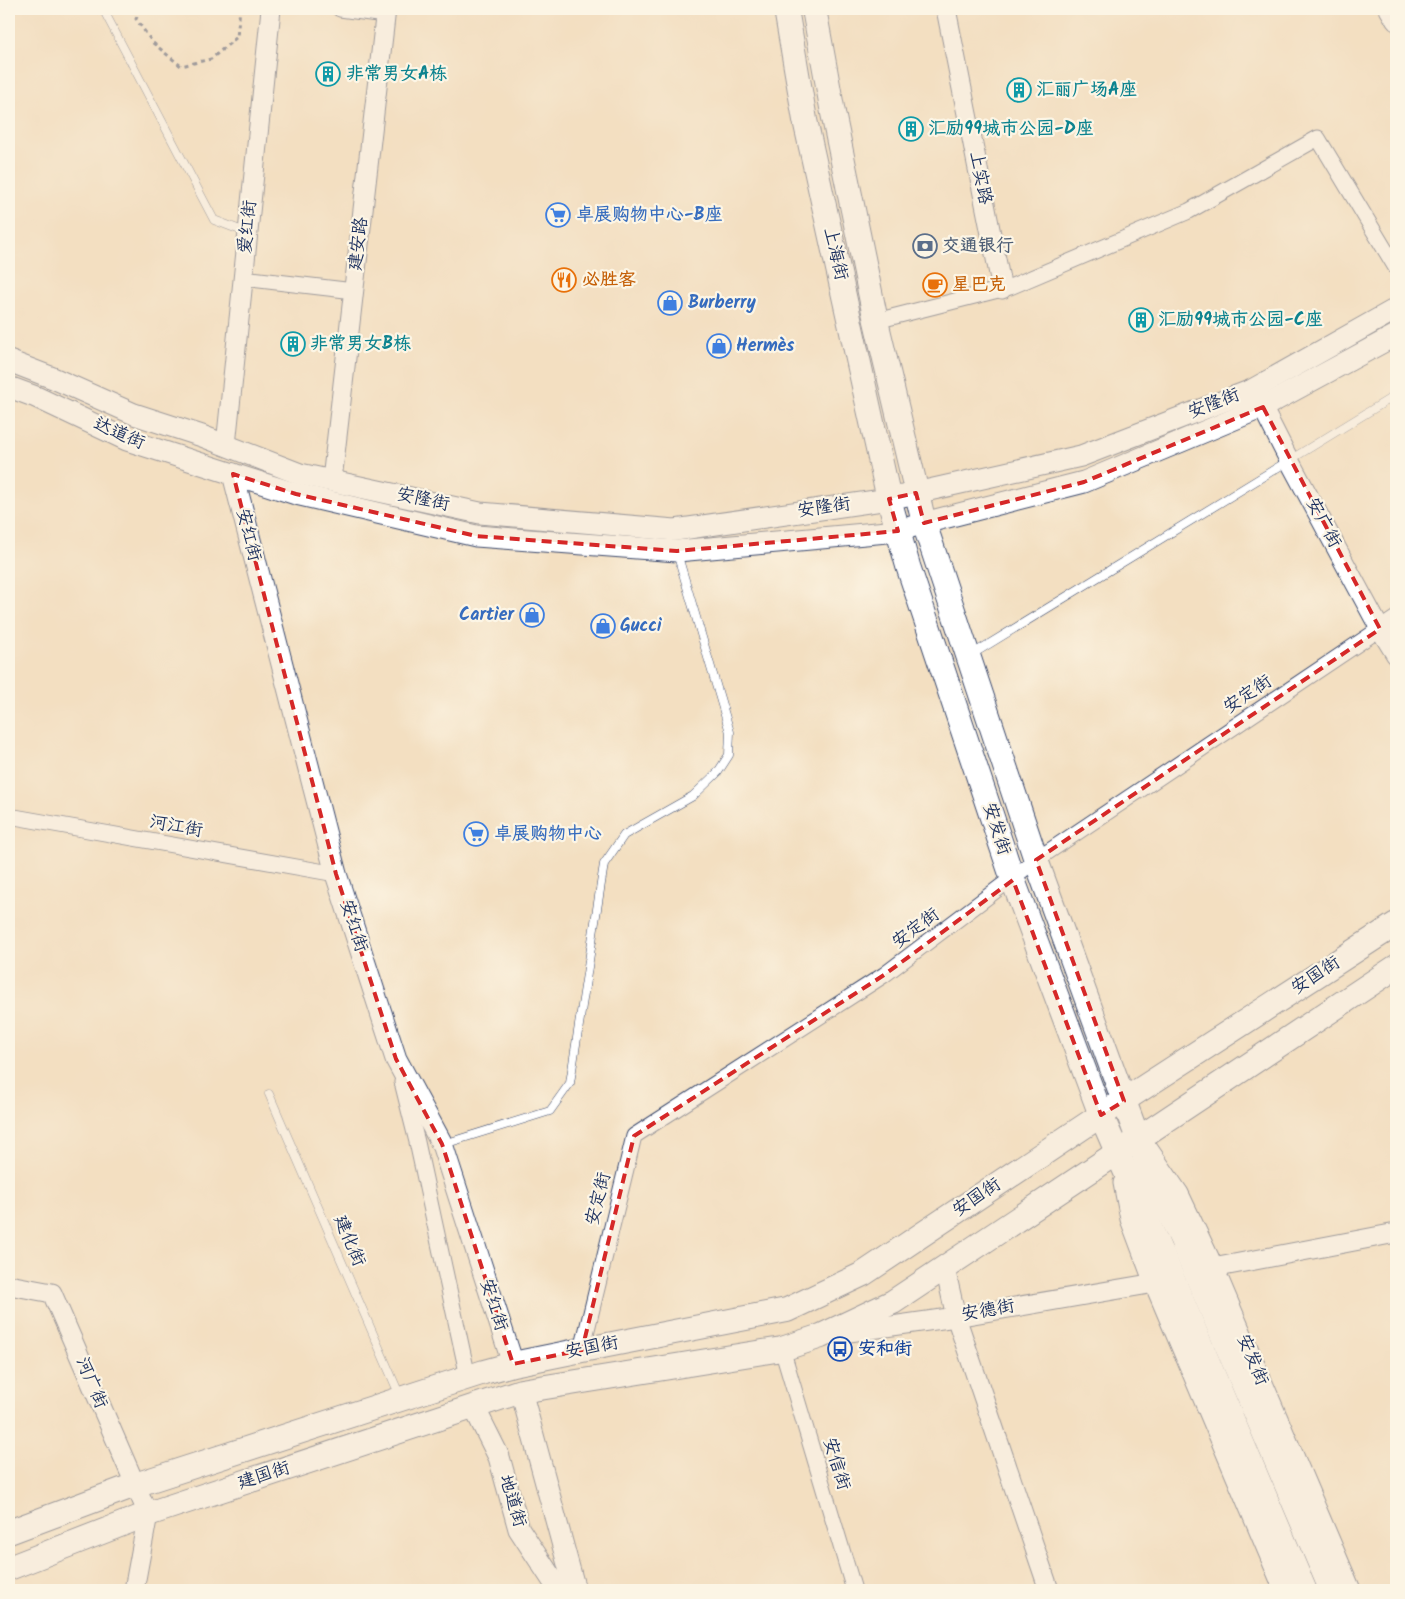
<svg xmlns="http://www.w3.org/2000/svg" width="1405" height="1599" viewBox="0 0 1405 1599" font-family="Kalam,'LXGW WenKai TC',sans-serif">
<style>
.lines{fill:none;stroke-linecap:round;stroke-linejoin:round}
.service-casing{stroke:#3b496d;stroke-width:9}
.minor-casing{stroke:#3b496d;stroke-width:17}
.tertiary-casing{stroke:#3b496d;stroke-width:21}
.secondary-casing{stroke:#3b496d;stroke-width:23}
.primary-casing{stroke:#3b496d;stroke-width:26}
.trunk-casing{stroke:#3b496d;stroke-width:27}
.path{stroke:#3b496d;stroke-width:3;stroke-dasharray:4 4;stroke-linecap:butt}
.service{stroke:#fff;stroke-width:8}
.minor{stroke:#fff;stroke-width:15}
.tertiary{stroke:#fff;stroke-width:19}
.secondary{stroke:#fff;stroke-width:21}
.primary{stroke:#fff;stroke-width:24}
.trunk{stroke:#fff;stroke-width:25}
.marked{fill:none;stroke:#d62828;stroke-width:4;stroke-dasharray:10 6;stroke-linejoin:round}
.labels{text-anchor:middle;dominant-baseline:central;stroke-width:4.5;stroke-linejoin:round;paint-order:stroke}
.culture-label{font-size:18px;font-weight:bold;fill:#0d838f;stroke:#fcf5e5;text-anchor:start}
.street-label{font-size:18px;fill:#1b2f5e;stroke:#fcf5e5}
.shop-label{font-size:18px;font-weight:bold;fill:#366cbe;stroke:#fcf5e5;text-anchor:start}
.service-label{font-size:18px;font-weight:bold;fill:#4e5e75;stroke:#fcf5e5;text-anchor:start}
.food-label{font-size:18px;font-weight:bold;fill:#c56008;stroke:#fcf5e5;text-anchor:start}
.transit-label{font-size:18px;font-weight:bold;fill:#164399;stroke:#fcf5e5;text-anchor:start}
</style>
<rect width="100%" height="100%" fill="#fcf5e5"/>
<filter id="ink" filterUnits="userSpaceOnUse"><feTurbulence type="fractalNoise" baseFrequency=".02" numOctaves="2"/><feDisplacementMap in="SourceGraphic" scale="10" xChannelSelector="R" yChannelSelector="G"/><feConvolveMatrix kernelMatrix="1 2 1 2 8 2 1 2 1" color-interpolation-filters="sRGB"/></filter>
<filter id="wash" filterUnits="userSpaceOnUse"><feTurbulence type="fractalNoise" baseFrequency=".0096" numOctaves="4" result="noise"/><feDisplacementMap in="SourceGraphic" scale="20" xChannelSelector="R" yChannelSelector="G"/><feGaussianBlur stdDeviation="1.12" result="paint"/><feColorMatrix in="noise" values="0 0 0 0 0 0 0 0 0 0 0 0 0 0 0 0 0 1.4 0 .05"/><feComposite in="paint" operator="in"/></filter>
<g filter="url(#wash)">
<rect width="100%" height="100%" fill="#f3dfc1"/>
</g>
<g filter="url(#ink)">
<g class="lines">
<!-- service casing -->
<g class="service-casing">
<g id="service">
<polyline points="103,9 214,220 248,233"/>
<polyline points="971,655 1396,395"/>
<polyline points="269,1094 400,1396"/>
<polyline points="444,1144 550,1111 570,1083 604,864 624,835 693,796 718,772 729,755 730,732 677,553"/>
</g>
</g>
<!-- minor casing -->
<g class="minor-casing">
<g id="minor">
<polyline points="340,9 385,15"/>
<polyline points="243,278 354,291"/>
<polyline points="876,321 1010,287 1189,211 1318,138 1396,268"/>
<polyline points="9,816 336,874"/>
<polyline points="402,1082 417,1142 468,1377"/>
<polyline points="782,1349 854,1590"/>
<polyline points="582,1350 634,1136 884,975 1036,860 1396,618"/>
</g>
</g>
<!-- tertiary casing -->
<g class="tertiary-casing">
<g id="tertiary">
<polyline points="946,9 1002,289"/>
<polyline points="1389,9 1396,21"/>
<polyline points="1256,395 1289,460 1380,629 1396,655"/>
<polyline points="226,445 271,9"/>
<polyline points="332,480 386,9"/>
<polyline points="945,1268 956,1317 1049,1590"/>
<polyline points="1213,1268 1396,1233"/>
<polyline points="9,1285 52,1293 148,1514 134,1590"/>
<polyline points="835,1334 956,1317 1155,1283"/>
</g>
</g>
<!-- secondary casing -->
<g class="secondary-casing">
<g id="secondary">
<polyline points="9,361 53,378 134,414 202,436 300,474 480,513 675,530 889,499 1081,456 1252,390 1396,309"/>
<polyline points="9,387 36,397 127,440 233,474 296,494 476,536 677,551 898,531 924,523 1084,482 1263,407 1396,335"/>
<polyline points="233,474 336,874 396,1059 442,1144 513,1364"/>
<polyline points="1147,1149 1178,1194 1213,1268 1350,1590"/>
<polyline points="1124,1183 1131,1219 1155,1283 1285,1590"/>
<polyline points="521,1391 575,1590"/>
<polyline points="474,1407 499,1457 519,1529 559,1590"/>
</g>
</g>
<!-- primary casing -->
<g class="primary-casing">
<g id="primary">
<polyline points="786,9 805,120 889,499 908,566 1013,880 1101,1115 1162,1255"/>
<polyline points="814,9 833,113 876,321 924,523 1036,860 1124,1101 1153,1179 1184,1244"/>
<polyline points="9,1532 135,1485 484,1372 513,1364 582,1350 787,1310 863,1274 1101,1115 1396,924"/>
<polyline points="9,1568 148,1514 521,1391 782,1349 821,1336 893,1302 1396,967"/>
</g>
</g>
<!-- trunk casing -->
<g class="trunk-casing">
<g id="trunk">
<polyline points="1184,1244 1332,1590"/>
<polyline points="1162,1255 1304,1590"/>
</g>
</g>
<!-- path -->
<polyline class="path" points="140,9 136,19 153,43 181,66 211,59 237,37 240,9"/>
<!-- service -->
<use href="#service" class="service"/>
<!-- minor -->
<use href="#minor" class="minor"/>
<!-- tertiary -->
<use href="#tertiary" class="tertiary"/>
<!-- secondary -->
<use href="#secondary" class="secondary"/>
<!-- primary -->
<use href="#primary" class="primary"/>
<!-- trunk -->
<use href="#trunk" class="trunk"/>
</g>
</g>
<!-- marked area -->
<path d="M0 0H1405V1599H0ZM1263,407L1380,629L1036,860L1124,1101L1101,1115L1013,880L884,975L634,1136L582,1350L513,1364L442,1144L396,1059L336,874L233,474L296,494L476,536L677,551L898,531L889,499L916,493L924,523L1084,482Z" fill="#f3dfc1" fill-opacity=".55" fill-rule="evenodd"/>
<path class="marked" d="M1263,407L1380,629L1036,860L1124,1101L1101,1115L1013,880L884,975L634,1136L582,1350L513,1364L442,1144L396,1059L336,874L233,474L296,494L476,536L677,551L898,531L889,499L916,493L924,523L1084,482Z"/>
<!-- icons -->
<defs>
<g id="building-ring" transform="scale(1.25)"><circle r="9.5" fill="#fcf5e5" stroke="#0f9aa8" stroke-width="1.5"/><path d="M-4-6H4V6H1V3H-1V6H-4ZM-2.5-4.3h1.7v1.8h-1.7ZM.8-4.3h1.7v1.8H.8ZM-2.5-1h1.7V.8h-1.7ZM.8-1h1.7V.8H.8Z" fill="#0f9aa8"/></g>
<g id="supermarket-ring" transform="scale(1.25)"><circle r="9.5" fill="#fcf5e5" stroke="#3f7fe0" stroke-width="1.5"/><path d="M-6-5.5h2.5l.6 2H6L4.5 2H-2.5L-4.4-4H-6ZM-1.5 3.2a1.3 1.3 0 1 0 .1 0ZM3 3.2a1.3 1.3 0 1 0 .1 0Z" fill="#3f7fe0"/></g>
<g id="bank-ring" transform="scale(1.25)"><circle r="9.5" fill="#fcf5e5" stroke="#5c6f8a" stroke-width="1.5"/><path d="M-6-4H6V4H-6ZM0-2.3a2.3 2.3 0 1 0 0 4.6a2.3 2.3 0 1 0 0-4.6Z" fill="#5c6f8a"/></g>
<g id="restaurant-ring" transform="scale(1.25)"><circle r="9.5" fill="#fcf5e5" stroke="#e8710a" stroke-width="1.5"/><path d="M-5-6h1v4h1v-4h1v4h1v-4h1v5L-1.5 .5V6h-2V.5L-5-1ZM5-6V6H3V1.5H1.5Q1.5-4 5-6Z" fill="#e8710a"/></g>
<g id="cafe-ring" transform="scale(1.25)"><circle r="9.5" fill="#fcf5e5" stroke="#e8710a" stroke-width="1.5"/><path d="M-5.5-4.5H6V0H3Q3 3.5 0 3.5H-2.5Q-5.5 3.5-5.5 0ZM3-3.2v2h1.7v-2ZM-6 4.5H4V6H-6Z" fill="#e8710a"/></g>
<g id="shop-ring" transform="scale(1.25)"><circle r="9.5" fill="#fcf5e5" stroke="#3f7fe0" stroke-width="1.5"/><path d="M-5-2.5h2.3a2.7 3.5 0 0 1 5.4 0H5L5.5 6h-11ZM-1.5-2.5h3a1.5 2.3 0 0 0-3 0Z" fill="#3f7fe0"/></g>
<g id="bus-ring" transform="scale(1.25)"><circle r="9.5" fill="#fcf5e5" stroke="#1a4fb4" stroke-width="1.5"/><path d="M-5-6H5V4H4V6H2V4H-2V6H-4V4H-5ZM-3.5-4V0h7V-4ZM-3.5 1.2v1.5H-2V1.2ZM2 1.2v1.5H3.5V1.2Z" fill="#1a4fb4"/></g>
</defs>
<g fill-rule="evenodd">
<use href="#building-ring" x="328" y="74"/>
<use href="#building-ring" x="1019" y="90"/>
<use href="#building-ring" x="911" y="129"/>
<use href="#supermarket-ring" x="558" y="215"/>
<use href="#bank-ring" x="925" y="246"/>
<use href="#restaurant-ring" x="564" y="280"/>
<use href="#cafe-ring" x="935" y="285"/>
<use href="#shop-ring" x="670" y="303"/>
<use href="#building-ring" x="1141" y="320"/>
<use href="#building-ring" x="293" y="344"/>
<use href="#shop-ring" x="719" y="346"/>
<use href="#shop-ring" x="532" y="615"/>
<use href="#shop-ring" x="603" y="626"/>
<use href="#supermarket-ring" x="476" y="834"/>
<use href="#bus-ring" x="840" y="1349"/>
</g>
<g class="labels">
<!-- culture labels -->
<g class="culture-label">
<text x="346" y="74">非常男女A栋</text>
<text x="1036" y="90">汇丽广场A座</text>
<text x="928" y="129">汇励99城市公园-D座</text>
<text x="1158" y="320">汇励99城市公园-C座</text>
<text x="310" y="344">非常男女B栋</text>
</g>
<!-- street labels -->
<g class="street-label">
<text transform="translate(980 178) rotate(79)">上实路</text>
<text transform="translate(248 227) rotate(-84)">爱红街</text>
<text transform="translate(359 244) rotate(-83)">建安路</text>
<text transform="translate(835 254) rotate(77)">上海街</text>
<text transform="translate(1214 404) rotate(-21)">安隆街</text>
<text transform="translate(119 434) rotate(23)">达道街</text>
<text transform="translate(423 500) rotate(12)">安隆街</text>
<text transform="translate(824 508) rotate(-8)">安隆街</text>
<text transform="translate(1323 523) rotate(62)">安广街</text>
<text transform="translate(248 535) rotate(76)">安红街</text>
<text transform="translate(1248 695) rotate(-34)">安定街</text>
<text transform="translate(176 827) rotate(10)">河江街</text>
<text transform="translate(996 829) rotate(72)">安发街</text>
<text transform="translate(353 926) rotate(72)">安红街</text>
<text transform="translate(916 929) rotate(-37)">安定街</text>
<text transform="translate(1316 976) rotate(-33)">安国街</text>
<text transform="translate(977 1198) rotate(-34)">安国街</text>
<text transform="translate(599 1199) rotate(-76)">安定街</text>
<text transform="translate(349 1241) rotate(67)">建化街</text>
<text transform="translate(493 1305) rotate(72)">安红街</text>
<text transform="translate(988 1311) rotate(-10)">安德街</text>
<text transform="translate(592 1348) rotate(-11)">安国街</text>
<text transform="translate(1252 1360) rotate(67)">安发街</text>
<text transform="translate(91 1383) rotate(67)">河广街</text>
<text transform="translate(836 1464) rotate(73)">安信街</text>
<text transform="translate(264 1476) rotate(-18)">建国街</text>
<text transform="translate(512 1501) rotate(73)">地道街</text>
</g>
<!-- shop labels -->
<g class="shop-label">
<text x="576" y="215">卓展购物中心-B座</text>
<text x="688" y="303">Burberry</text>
<text x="736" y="346">Hermès</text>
<text x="514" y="615" text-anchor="end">Cartier</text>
<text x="620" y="626">Gucci</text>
<text x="494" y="834">卓展购物中心</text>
</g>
<!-- service labels -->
<g class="service-label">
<text x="942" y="246">交通银行</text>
</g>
<!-- food labels -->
<g class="food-label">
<text x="582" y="280">必胜客</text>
<text x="952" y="285">星巴克</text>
</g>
<!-- transit labels -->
<g class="transit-label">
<text x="858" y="1349">安和街</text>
</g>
</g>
<!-- margin -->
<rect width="1405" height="1599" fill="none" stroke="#fcf5e5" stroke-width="30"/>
</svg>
